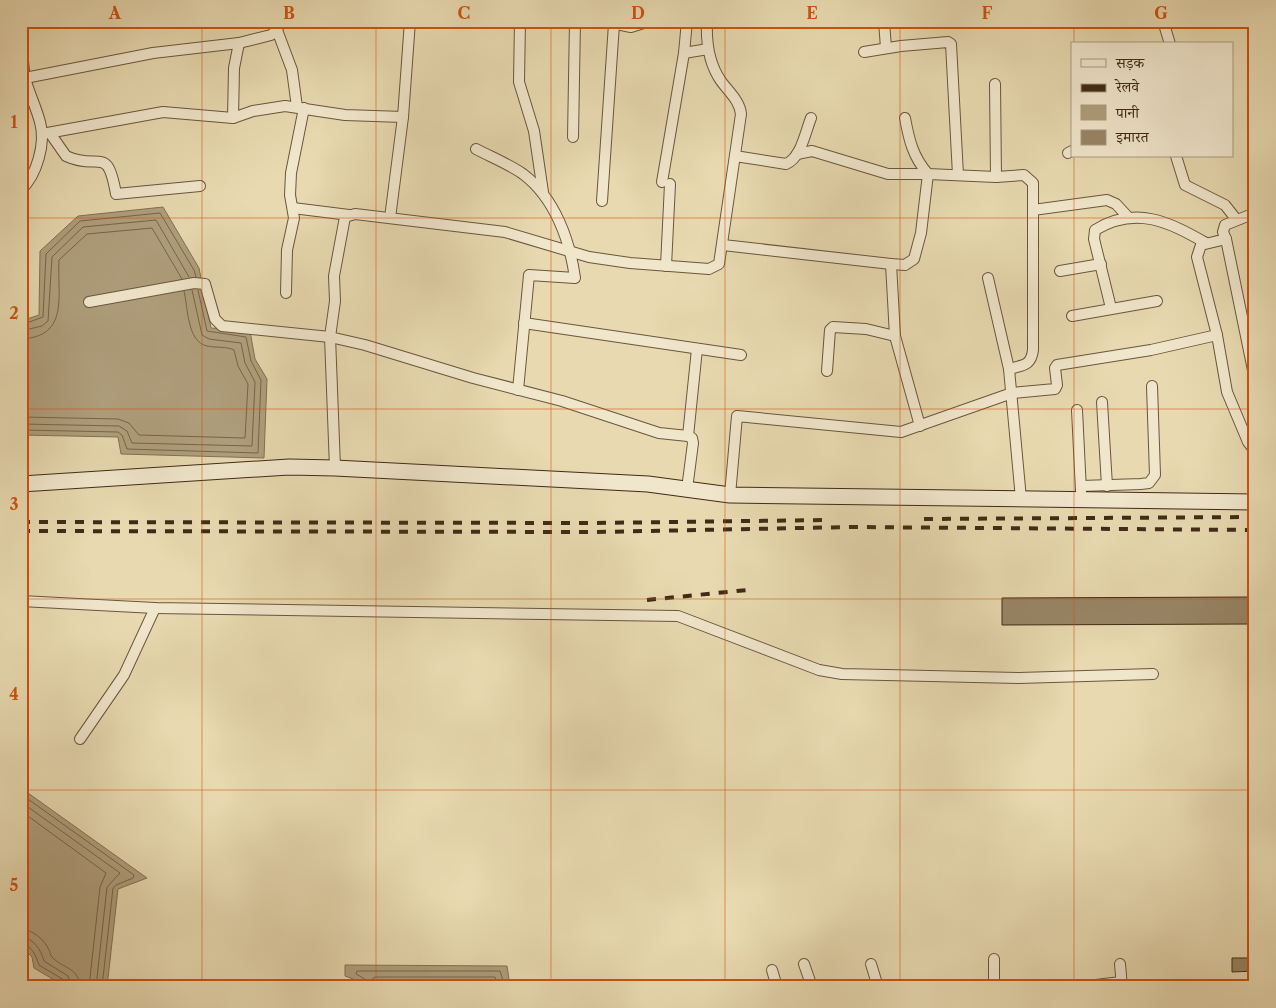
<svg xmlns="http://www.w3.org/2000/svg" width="1276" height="1008" viewBox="0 0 1276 1008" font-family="'Libre Caslon Text','Noto Serif Devanagari',serif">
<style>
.water{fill:#af9e7c;stroke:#837053}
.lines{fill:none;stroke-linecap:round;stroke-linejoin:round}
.shore{stroke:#786449;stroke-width:1}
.building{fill:#988566;stroke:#412a16}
.street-casing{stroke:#6b563c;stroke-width:12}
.secondary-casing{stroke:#412a16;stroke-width:17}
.street{stroke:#f0e6cc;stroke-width:10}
.secondary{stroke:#f0e6cc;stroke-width:15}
.rail{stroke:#412a16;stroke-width:4;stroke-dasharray:9 9;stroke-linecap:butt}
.grid{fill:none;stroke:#cf520e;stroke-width:1;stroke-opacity:0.55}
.neatline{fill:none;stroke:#cf520e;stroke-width:2}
.grid-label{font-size:16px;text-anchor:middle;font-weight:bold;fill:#cf520e}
</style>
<rect width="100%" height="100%" fill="#e8d9b0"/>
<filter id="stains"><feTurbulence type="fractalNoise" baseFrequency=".004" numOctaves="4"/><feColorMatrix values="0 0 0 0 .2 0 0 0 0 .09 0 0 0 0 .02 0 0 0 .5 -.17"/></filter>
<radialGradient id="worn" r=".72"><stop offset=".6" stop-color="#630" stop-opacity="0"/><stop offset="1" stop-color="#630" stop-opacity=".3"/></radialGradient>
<!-- water -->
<g class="water">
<polygon points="163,207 199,268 211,328 250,331 255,359 267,379 264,458 121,454 118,437 21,435 21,321 39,315 40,251 78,216"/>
<polygon points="21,788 147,878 118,889 107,987 61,987 61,984 34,968 32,957 21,946"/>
<polygon points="345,965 507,966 510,986 527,987 363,987 361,982 345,976"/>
</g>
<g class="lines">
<!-- shore -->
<g class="shore">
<polyline points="21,325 43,317 46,254 80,221 160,213 194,270 196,277"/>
<polyline points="21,331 42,326 48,321 52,257 83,227 156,220 189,277"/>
<path d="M21,339C70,337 57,295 59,260L87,234L152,228L182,279"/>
<path d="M21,417L118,419L129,423L139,435L245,438L248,384L238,366L234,350C226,346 216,348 207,346C187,342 188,307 184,291"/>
<polyline points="21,424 119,426 127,431 132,443 252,446 255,382 245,363 241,343 209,339 202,335 192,290"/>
<polyline points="21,430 118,432 122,435 127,449 258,453 261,380 251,361 246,337 207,331 198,290"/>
<polyline points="21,794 134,875 133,878 116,885 113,888 102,987"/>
<polyline points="21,802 120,873 107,887 96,987"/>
<polyline points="21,811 106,873 100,887 89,987"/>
<path d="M21,929C33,930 44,939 49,950C50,951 50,955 52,957C63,969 79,967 80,987"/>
<path d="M21,937C34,938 41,950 44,961L68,976L72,987"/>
<path d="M21,943C32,945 36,956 39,965L64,980L66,987"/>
<polyline points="367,987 365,979 356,974 357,971 500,971 505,987"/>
<polyline points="373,987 372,979 375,977 495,977 498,987"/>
<polyline points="381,987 383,984 488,985 491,987"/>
</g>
</g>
<!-- building -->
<g class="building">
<polygon points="1253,597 1253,624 1002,625 1002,598"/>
<polygon points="1232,958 1254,958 1255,971 1232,972"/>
</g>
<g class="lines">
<!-- street casing -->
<g class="street-casing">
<g id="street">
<polyline points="520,21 519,82 534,131 543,192"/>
<polyline points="602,21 631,27 650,21"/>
<polyline points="884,21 886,48"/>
<polyline points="1163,21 1170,44"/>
<polyline points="470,23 482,21"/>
<polyline points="277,30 292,70 297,107"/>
<path d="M21,44C23,55 23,67 25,78C29,93 36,107 40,122C46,143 37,175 21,190"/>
<polyline points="864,52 901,46 948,42 951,44 958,175"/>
<polyline points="684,53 708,49"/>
<polyline points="25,78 153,53 239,43 271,35 277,30 280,21"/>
<polyline points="995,84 996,177"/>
<polyline points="233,118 234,68 239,43"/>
<path d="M905,118C909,140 913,157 928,174L996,177L1024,175L1033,183V350C1031,366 1023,365 1009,369"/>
<path d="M50,133L66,156C100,172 107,143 116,194L200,186"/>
<polyline points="42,134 163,112 233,118 253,111 285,106 345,115 403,117 410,21"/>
<polyline points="573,137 575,21"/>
<path d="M476,149C491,157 509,164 523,174C555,198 570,241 575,278L529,275L518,390"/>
<polyline points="1068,153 1072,151"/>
<path d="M735,156L786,164C801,158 805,133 811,118"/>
<polyline points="1176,156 1185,185 1225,205 1236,219"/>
<polyline points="662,182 684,53 687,21"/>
<polyline points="602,201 614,24"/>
<polyline points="293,208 349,215"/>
<polyline points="1033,210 1107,200 1116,204 1128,217"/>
<polyline points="1255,213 1225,225 1223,232 1226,239 1201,245 1197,257 1217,335 1227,392 1248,442 1255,451"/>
<polyline points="390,218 403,117"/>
<polyline points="1226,239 1254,375"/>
<polyline points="723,245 891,264 905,265 914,259 921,233 928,174 888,174 812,151 797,154"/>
<polyline points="891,264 895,336 920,426"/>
<polyline points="666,266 670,184"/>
<polyline points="1060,271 1101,264"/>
<polyline points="988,278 1009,369 1021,499"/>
<polyline points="286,293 287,250 294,218 290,195 291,173 304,108"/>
<polyline points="89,302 194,283 205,284 215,319 222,326 330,337 365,345 473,378 562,401 659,433 688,436 692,438 693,443 687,489"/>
<path d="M1111,308L1094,239L1095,230C1136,205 1169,222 1206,243"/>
<polyline points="1072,316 1157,301"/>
<polyline points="524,323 741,355"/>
<polyline points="827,371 830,330 833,327 866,329 895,336"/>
<polyline points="1102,402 1107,486"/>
<polyline points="1077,410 1081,491"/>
<polyline points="688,436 697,349"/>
<path d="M335,468L330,337L335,301L334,276L345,217L355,214L505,232L589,257L630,263L709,269L719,264L741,114C740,101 728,91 721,81C709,64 706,42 707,21"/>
<polyline points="1081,486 1141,484 1149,483 1155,475 1152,386"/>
<polyline points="730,495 737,416 901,432 1012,393 1055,389 1057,385 1055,368 1057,365 1151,350 1217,335"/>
<polyline points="21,601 155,608 678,616 819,670 842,674 1019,678 1153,674"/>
<polyline points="80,739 124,675 155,608"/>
<polyline points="804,964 812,987"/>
<polyline points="871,964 878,987"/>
<polyline points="1120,964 1122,987"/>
<polyline points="772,970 777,987"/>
<polyline points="994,987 994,959"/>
<polyline points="1079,987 1121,982"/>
</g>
</g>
<!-- secondary casing -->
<g class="secondary-casing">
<polyline id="secondary" points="21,484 289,467 335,468 648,484 730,495 1255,502"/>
</g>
<!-- street -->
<use href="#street" class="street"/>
<!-- secondary -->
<use href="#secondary" class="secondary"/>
<!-- rail -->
<g class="rail">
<polyline points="924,519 1255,517"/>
<polyline points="21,522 594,523 829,520"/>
<polyline points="21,531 596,532 852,527 1255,530"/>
<polyline points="647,600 747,590"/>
</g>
</g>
<!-- grid -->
<path class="grid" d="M202,21V987M376,21V987M551,21V987M725,21V987M900,21V987M1074,21V44M1074,156V987M21,218H1255M21,409H1255M21,599H1255M21,790H1255"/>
<!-- margin -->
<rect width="1276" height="1008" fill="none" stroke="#e8d9b0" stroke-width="55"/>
<!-- legend -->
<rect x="1071" y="42" width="162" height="115" fill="#f0e6cc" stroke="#aa9b83"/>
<rect x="1081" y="59" width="25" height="8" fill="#f0e6cc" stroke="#aa9b83"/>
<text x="1116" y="68" font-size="15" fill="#412a16">सड़क</text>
<rect x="1081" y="84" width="25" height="8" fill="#412a16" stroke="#aa9b83"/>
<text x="1116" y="92" font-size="15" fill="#412a16">रेलवे</text>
<rect x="1081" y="105" width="25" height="15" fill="#af9e7c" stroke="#aa9b83"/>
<text x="1116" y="118" font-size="15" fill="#412a16">पानी</text>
<rect x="1081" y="130" width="25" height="15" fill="#988566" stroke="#aa9b83"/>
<text x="1116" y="142" font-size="15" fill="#412a16">इमारत</text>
<rect x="28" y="28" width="1220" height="952" class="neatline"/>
<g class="grid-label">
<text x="115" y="19">A</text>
<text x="289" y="19">B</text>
<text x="464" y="19">C</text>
<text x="638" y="19">D</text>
<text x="812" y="19">E</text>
<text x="987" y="19">F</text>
<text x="1161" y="19">G</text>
<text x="14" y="128">1</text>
<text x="14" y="319">2</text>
<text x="14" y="510">3</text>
<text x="14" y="700">4</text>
<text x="14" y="891">5</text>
</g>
<rect width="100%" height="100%" filter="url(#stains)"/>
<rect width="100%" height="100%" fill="url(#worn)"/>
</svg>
